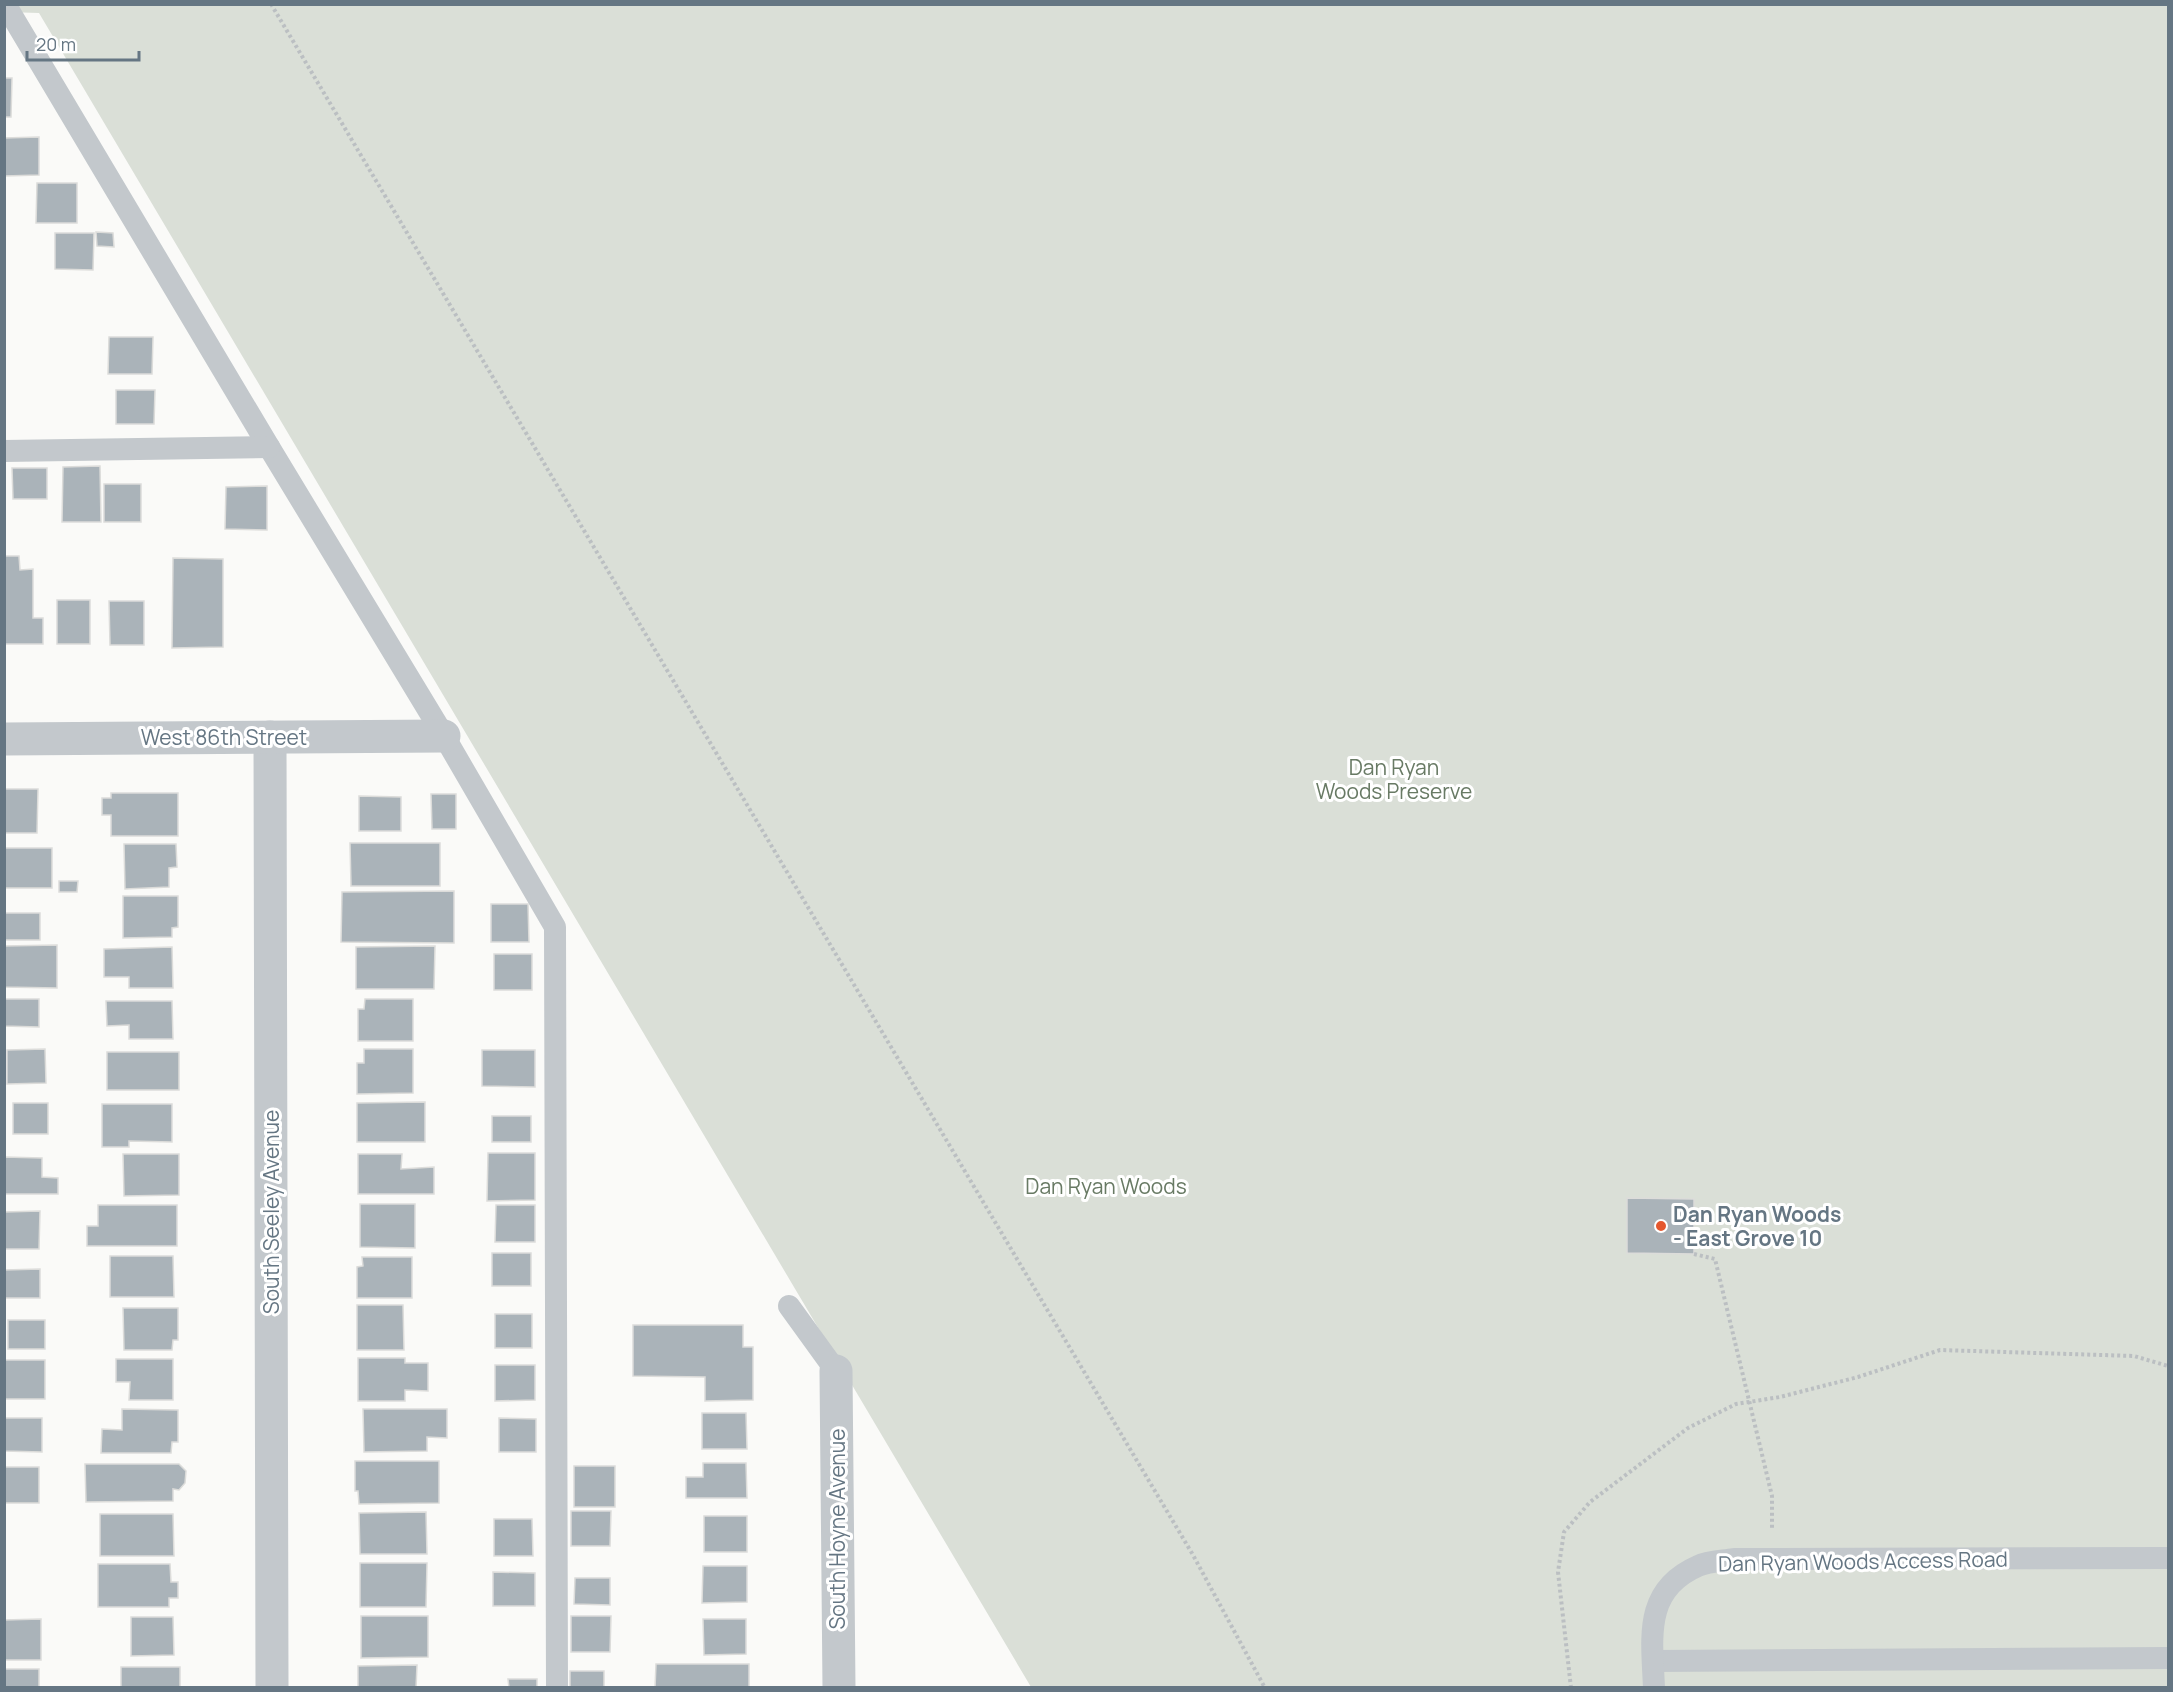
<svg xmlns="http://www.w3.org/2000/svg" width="2173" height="1692" viewBox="0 0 2173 1692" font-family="Manrope,sans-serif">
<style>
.green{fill:#dadfd7}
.building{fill:#aab3b9;stroke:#dcdcda;stroke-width:1.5}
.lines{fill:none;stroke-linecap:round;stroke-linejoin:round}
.path{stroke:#bbbfc2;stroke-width:4;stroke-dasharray:3 3;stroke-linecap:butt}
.service{stroke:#c3c8cc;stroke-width:22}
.minor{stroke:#c3c8cc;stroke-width:33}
.poi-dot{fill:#e4572e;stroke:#fff;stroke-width:2}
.labels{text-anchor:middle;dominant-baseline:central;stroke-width:6;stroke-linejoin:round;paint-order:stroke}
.street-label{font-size:21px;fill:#657683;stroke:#fff}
.park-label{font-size:21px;fill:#687a64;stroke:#fff}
.poi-label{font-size:21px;font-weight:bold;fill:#657683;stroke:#fff;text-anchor:start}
</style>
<rect width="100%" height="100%" fill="#fafaf8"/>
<!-- green -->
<polygon class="green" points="5,4 2168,5 2168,1687 1031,1687 39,13 5,12"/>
<!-- building -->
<g class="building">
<polygon points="4,78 12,78 11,117 4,117"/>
<polygon points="39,137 39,175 4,176 4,138"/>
<polygon points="37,183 77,183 77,223 36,223"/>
<polygon points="96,232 113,233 114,247 97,246"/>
<polygon points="55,233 94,233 93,270 55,269"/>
<polygon points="109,337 153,337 152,374 108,374"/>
<polygon points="116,390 155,390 154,424 116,424"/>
<polygon points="100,466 101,522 62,522 63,467"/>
<polygon points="12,468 47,468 47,499 13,499"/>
<rect x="104" y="484" width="37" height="38"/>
<polygon points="267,486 267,530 225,529 226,487"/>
<polygon points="4,556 19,556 20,570 33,569 33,618 43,618 43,644 4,644"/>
<polygon points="173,558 223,559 223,647 172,648"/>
<rect x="57" y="600" width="33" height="44"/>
<polygon points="109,601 144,601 144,645 110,645"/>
<polygon points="4,789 38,789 37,833 4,833"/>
<polygon points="111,793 178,793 178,836 111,836 111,815 102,815 102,798 111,798"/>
<polygon points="431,794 456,794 456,829 432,829"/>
<polygon points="359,796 401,797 401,831 359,831"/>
<polygon points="350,843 440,843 440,886 351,886"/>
<polygon points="124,844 176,844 177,867 169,868 169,887 125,889"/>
<rect x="4" y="848" width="48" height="40"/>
<polygon points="59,881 78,881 77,892 59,892"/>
<polygon points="454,891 454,943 341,942 342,892"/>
<polygon points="123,896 178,896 178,927 172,928 172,937 123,938"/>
<polygon points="491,904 528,904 529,942 491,942"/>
<rect x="4" y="913" width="36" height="27"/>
<polygon points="57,945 57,988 4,987 4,946"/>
<polygon points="435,946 434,989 356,989 356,947"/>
<polygon points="172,947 173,988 129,988 129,977 104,977 104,949"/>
<rect x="494" y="954" width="38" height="36"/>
<polygon points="4,999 39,999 39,1027 4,1026"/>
<polygon points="365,999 413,999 413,1041 358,1041 358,1009 364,1009"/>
<polygon points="106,1001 172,1001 173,1039 129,1039 129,1025 107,1026"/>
<polygon points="45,1049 46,1083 7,1084 7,1050"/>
<polygon points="364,1049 413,1049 413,1093 357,1094 357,1063 364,1063"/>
<polygon points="482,1050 535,1050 535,1087 482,1086"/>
<rect x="107" y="1052" width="72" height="38"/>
<polygon points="425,1102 425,1142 357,1142 357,1103"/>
<rect x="13" y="1103" width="35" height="31"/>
<polygon points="102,1104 172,1104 172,1142 129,1141 129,1147 102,1147"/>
<rect x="492" y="1116" width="39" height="26"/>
<polygon points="488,1153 535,1153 535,1200 487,1201"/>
<polygon points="123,1154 179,1154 179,1195 124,1196"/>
<polygon points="358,1154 402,1154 401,1169 434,1167 434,1194 358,1194"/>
<polygon points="4,1157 42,1158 42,1177 58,1178 58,1194 4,1194"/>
<polygon points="1627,1198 1694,1199 1694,1254 1627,1253"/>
<polygon points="360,1204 415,1204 415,1248 360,1247"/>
<polygon points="98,1205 177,1205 177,1246 87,1246 87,1226 98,1226"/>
<polygon points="496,1205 535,1205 535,1242 495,1242"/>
<polygon points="40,1211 39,1249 4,1249 4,1212"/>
<rect x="492" y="1253" width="39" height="33"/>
<polygon points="110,1256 173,1256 174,1297 110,1297"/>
<polygon points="362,1257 412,1257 412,1298 357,1298 357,1267 363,1266"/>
<polygon points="40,1269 40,1298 4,1298 4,1270"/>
<polygon points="357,1305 403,1305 404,1350 357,1350"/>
<polygon points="123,1308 178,1308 178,1340 173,1340 172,1350 124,1350"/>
<rect x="495" y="1314" width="37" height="34"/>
<rect x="8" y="1320" width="37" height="29"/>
<polygon points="633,1325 743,1325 743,1347 753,1347 753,1400 705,1401 705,1377 633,1376"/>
<polygon points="358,1358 405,1358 405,1363 428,1363 428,1391 405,1390 405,1401 358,1401"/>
<polygon points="116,1359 173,1359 173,1400 129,1400 130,1382 116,1382"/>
<rect x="5" y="1360" width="40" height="39"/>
<polygon points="495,1365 535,1365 535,1400 495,1401"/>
<polygon points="122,1409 178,1410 178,1442 172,1442 171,1453 101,1453 102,1429 122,1430"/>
<polygon points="363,1409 447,1409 447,1438 427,1437 427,1451 364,1452"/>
<polygon points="702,1413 746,1413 747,1449 702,1449"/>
<polygon points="4,1418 42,1418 42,1452 4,1451"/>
<polygon points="499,1418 536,1419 536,1452 499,1452"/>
<polygon points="355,1461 439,1461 439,1503 359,1504 358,1491 355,1491"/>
<polygon points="703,1463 746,1463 747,1498 686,1498 686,1477 703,1477"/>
<polygon points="85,1464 179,1464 186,1471 185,1483 179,1490 173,1489 173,1501 86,1502"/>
<rect x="574" y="1466" width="41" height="41"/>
<rect x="4" y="1467" width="35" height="36"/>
<polygon points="571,1511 611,1511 610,1546 571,1546"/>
<polygon points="426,1512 427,1554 360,1554 359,1513"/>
<polygon points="100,1514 173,1514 174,1556 100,1556"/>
<rect x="704" y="1516" width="43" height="36"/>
<polygon points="494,1519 532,1519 533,1556 494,1556"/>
<polygon points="360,1563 427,1563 426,1607 360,1607"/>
<polygon points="98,1564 170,1564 171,1582 178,1582 178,1598 169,1598 169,1607 98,1607"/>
<polygon points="703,1566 747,1566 747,1602 702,1603"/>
<polygon points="493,1572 535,1573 535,1606 493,1606"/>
<polygon points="575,1578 610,1578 610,1605 574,1604"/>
<polygon points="361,1616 428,1616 428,1657 361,1658"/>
<polygon points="571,1616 611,1616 610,1652 571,1652"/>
<polygon points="131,1617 173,1617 174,1655 131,1656"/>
<polygon points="41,1619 41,1660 4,1660 4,1620"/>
<polygon points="703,1619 746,1619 746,1654 704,1655"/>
<polygon points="656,1664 749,1664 749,1688 655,1688"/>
<polygon points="417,1665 416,1688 358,1688 358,1666"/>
<rect x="121" y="1667" width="59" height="21"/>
<rect x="4" y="1669" width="35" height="19"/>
<rect x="570" y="1671" width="34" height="17"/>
<polygon points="508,1679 537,1679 537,1688 509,1688"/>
</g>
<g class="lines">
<!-- path -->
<g class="path">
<polyline points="271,4 1193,1555 1265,1688"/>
<polyline points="1694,1254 1715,1259 1772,1496 1772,1528"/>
<polyline points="1571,1688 1558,1572 1564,1532 1590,1502 1688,1428 1736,1404 1780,1397 1858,1377 1940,1350 2134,1356 2168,1366"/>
</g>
<!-- service -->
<g class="service">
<polyline points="5,4 269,447 444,736 555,927 557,1688"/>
<polyline points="4,451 269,447"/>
<polyline points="789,1306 836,1371"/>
<polyline points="1653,1661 2168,1658"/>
<path d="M1654,1688C1652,1638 1643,1590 1698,1566C1708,1561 1723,1561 1734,1559L2168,1558"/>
</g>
<!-- minor -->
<g class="minor">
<polyline points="270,737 272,1688"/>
<polyline points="4,739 444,736"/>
<polyline points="836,1371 839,1688"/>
</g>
</g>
<!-- markers -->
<circle class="poi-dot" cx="1661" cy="1226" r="6"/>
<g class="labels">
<!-- street labels -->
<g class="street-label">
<text x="224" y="737">West 86th Street</text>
<text transform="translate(271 1212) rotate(-90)">South Seeley Avenue</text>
<text transform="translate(837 1529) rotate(-90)">South Hoyne Avenue</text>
<text transform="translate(1863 1561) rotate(-1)">Dan Ryan Woods Access Road</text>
</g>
<!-- park labels -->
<g class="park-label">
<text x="1394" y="767">Dan Ryan<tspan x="1394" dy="24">Woods Preserve</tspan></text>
<text x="1106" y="1186">Dan Ryan Woods</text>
</g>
<!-- poi labels -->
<g class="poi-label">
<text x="1673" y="1214">Dan Ryan Woods<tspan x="1673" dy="24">- East Grove 10</tspan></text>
</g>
</g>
<!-- border -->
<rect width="2173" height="1692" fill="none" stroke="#657683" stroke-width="12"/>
<!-- scale -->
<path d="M27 51v9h112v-9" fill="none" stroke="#657683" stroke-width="3"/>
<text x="36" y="51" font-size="18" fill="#657683" stroke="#ffffff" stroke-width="4.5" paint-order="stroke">20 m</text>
</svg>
